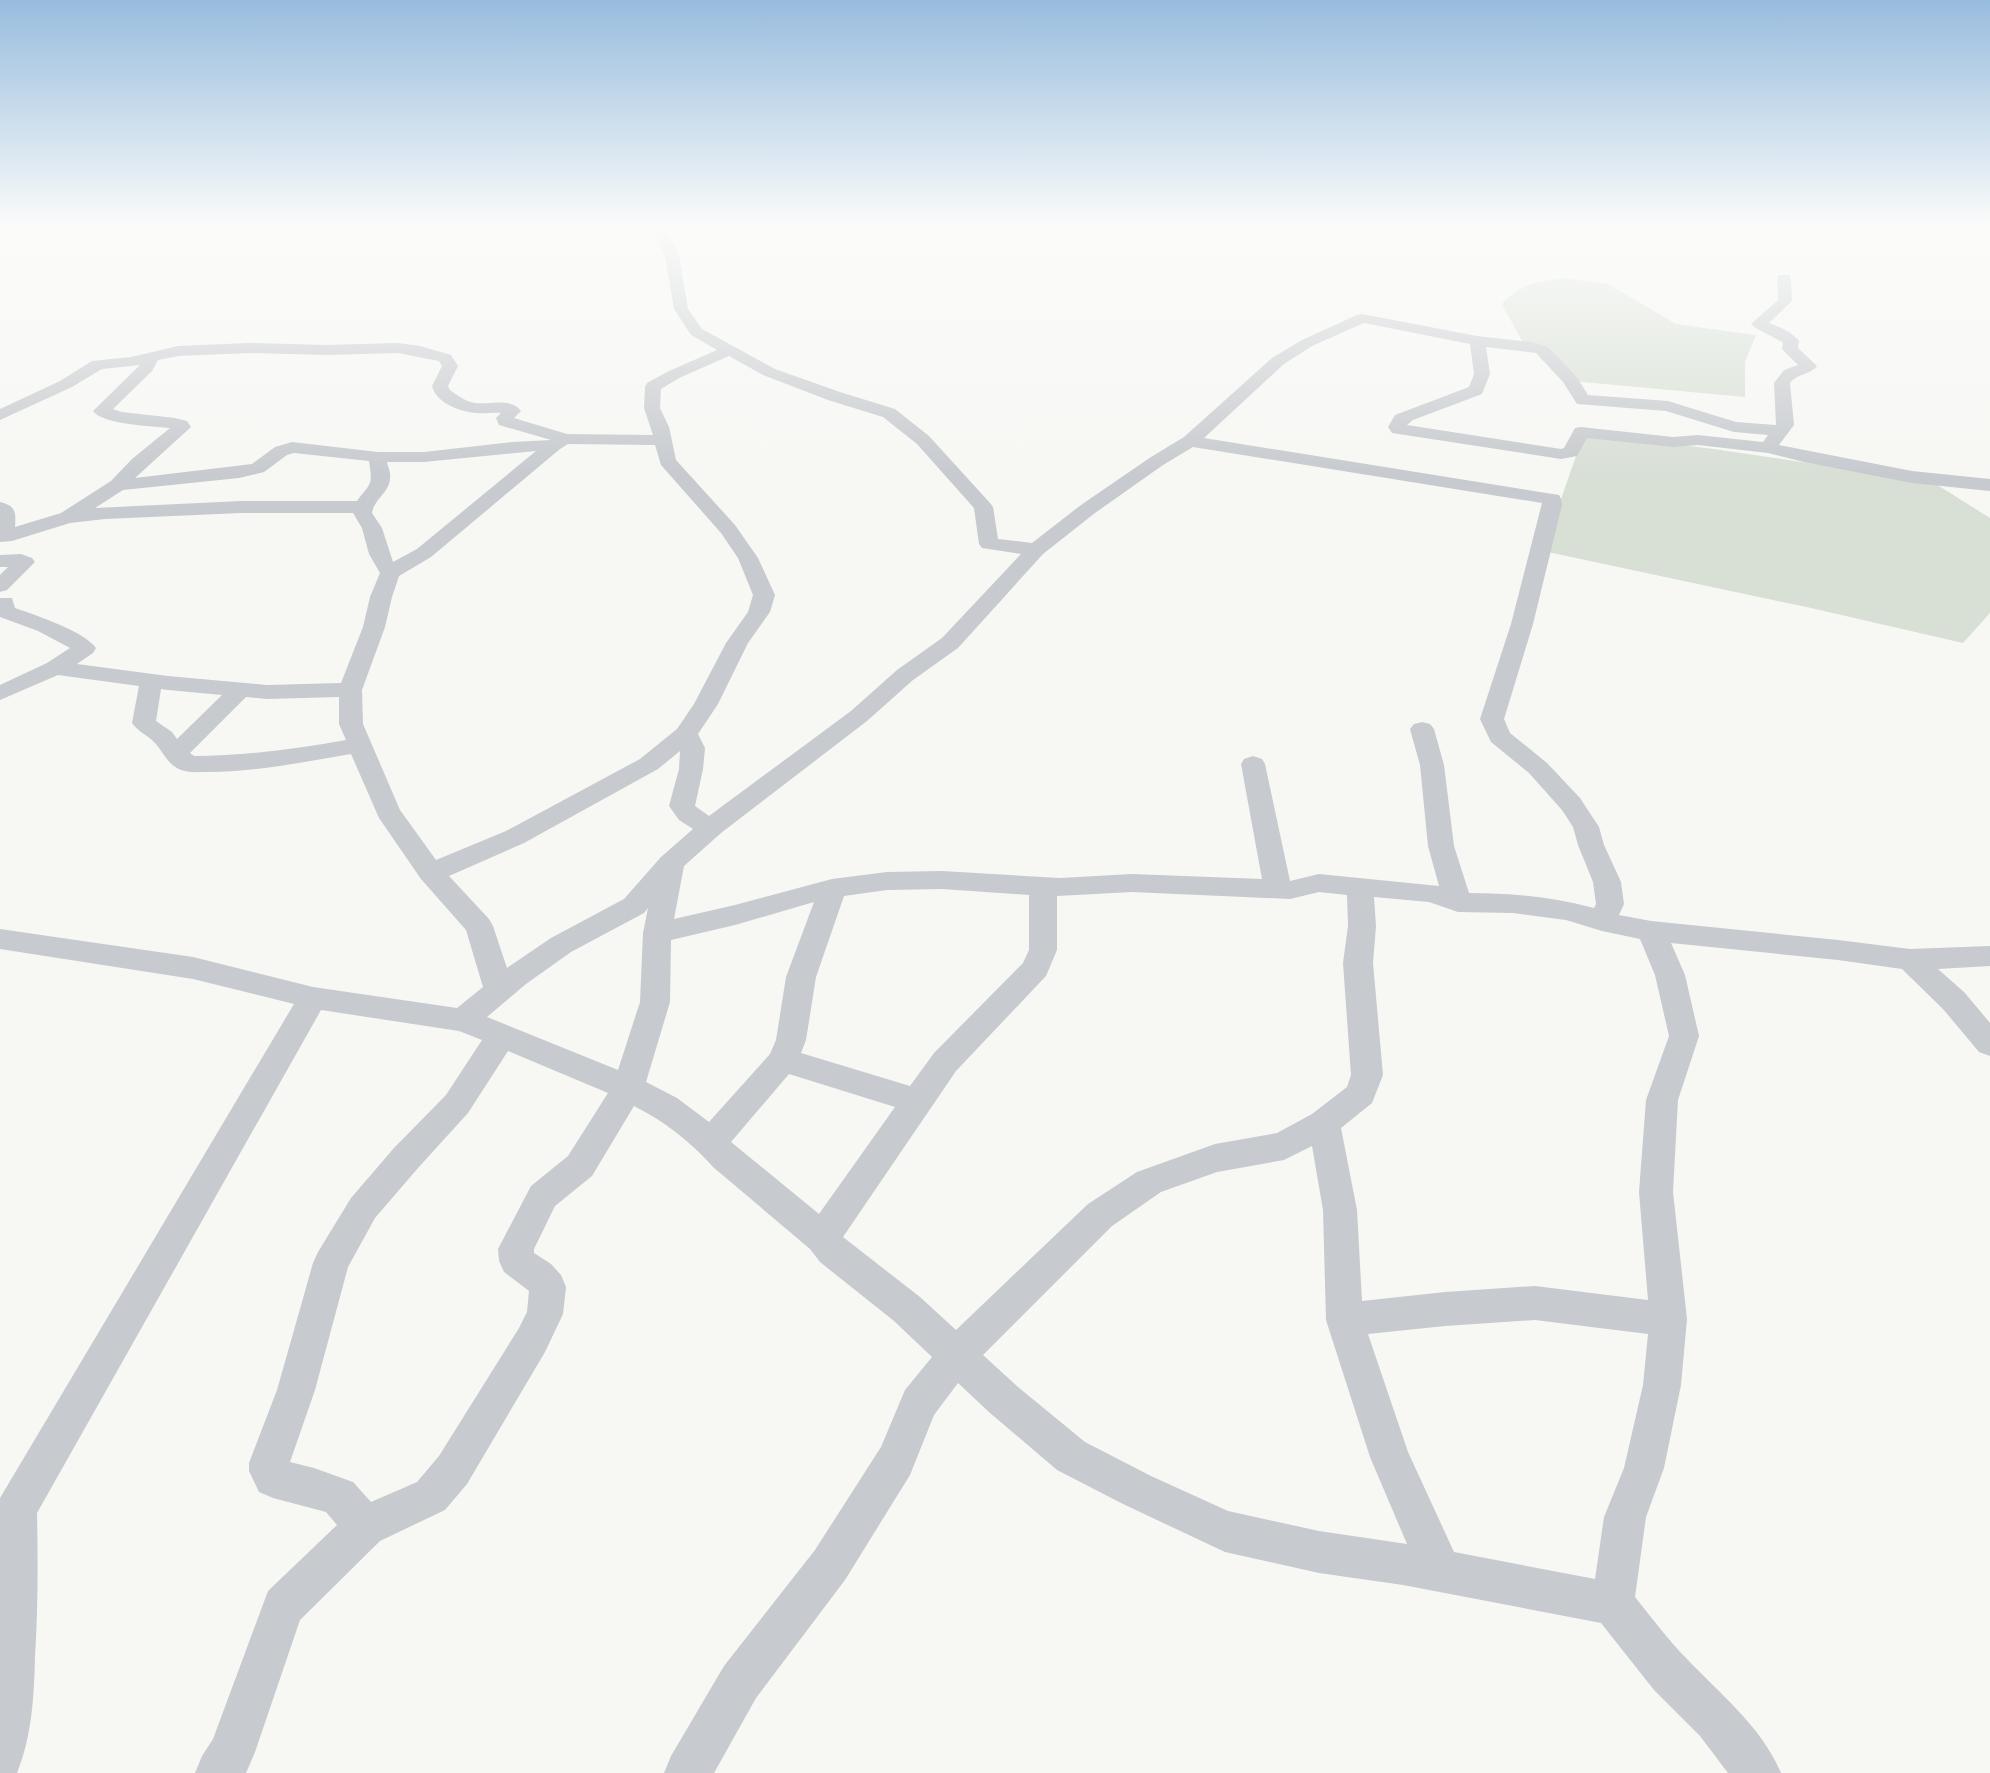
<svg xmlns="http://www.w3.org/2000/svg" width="1990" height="1773" viewBox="0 0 1990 1773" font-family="'Titillium Web',sans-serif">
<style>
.green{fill:#d8dfd5}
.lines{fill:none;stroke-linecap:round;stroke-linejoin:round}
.street{fill:#c7cace;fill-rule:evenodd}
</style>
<rect width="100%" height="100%" fill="#f7f8f4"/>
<!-- green -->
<g class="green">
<path d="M1563,278L1608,284L1676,324L1756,335L1745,362V397L1572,381L1522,341L1502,304C1523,282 1535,283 1563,278Z"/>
<polygon points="1584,433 1714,449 1931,481 1990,518 1990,613 1963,643 1811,608 1543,551"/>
</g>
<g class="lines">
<!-- street -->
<g class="street">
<path d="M653,227H665L679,256L688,309L702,329L775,369L840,392L895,409L929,436L990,503L993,507L998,539L1032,543L1081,505L1151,457L1184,437L1272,358L1302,340L1357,315L1362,314L1477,336L1531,342L1548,347L1576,376L1588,395L1668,401L1736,422L1776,425L1774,383L1784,370L1798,365L1782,349L1783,343C1775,337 1756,330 1751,324L1778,300L1777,278L1779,275H1789L1791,278L1792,301L1769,323C1780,327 1792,332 1799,341L1798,348L1817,366C1810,375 1798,373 1790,383L1794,425L1779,445L1912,471L1990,479V491L1912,483L1804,462L1768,453L1698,445L1673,447L1587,438L1577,456L1561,459L1392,433L1388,427L1395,415L1469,387L1474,374L1470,344L1364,323L1312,346L1284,364L1204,438L1559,495L1561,499L1562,505L1533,624L1504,719L1510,733L1547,763L1580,798L1599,827L1604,845L1621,882L1624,904L1619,915L1651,921L1838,940L1910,949L1990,946V966L1938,969L1965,993L1990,1023V1056L1979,1052L1943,1009L1902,969L1838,960L1671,943L1685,975L1699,1036L1678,1100L1673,1192L1687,1319L1681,1385L1664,1468L1646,1517L1635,1597C1652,1618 1668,1640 1687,1659C1720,1694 1762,1727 1781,1773H1728L1700,1736L1654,1690L1601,1623L1403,1585L1319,1573L1225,1552L1123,1504L1057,1470L990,1413L958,1383L934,1415L910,1475L845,1580L756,1698L714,1773H664L671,1756L724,1666L815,1550L881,1447L905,1390L932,1357L894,1321L820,1262L810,1249L713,1167C691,1142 664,1121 634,1106L592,1176L555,1206L534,1249V1253L551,1264L561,1275L566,1287L563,1314L545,1352L467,1484L445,1510L380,1541L300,1620L255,1752L246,1773H195L202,1756L213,1739L268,1591L337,1525L326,1512L273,1498L259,1492L249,1471V1463L277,1390L313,1263L318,1252L351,1198L394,1148L446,1095L482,1040L459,1031L321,1010L37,1513C38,1561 38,1609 35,1657C34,1697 32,1736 17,1773H0V1498L294,1004L193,979L0,949V929L193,957L313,987L457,1008L483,987L466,930L421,879L379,818L351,754C304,762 256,772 207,772C199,772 189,773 181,770C168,765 163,752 155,743C148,735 138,732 132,723L139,686L58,675L0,700V685L47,663L70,648L38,631L0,617V598H12L15,608C35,615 84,631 96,648L93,653L77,664L168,676L267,685L341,683L363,627L370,597L380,573L369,554L362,528L353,513H241L105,519L70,523L12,541L0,542V502C16,506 16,512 15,527L61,513L111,481L132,459L170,428C153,426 103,425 93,411L140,365L102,369L72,387L0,420V409L60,381L92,361L131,357L178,346L250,343L326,345L398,343L420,346L451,355L458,366L448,386L450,390C457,395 466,402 475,403C489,405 511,397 521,411L514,418L567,434L653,435L644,408L645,387L647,383L667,372L717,350L691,335L674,309L665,256ZM1486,347L1536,353L1563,382L1577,404L1666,411L1734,432L1768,435L1763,442L1698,435L1673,437L1581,427L1575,428L1564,448L1561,449L1407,425L1413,420L1482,394L1490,374ZM250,353L326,355L398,353L439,361L442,366L432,386C436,403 460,412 477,413C485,414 493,412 501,413L496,418L499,425L551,440L512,442L424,452H378L292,442L275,447L252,464L135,478L191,427L187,421L175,418L122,412L113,409L152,371L158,360L178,356ZM729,356L763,375L828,400L883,417L917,444L974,508L979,544L982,548L1021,554L942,638L897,670L851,711L709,816L695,806L703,769L705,748L698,734L718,704L748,643L770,612L775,595L758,558L735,525L676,460L669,427L660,408L661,389L679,378ZM568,444L655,445L661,465L721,533L738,558L753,595L748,612L726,643L694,704L677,729L640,759L506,831L436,860L400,810L363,724L362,690L385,627L392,597L399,576L431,557L560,449ZM1193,447L1542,503L1511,624L1480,719L1491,742L1529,773L1562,810L1573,827L1578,845L1593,882L1596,904L1594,908C1553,897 1512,893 1469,893L1454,846L1444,765L1434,729L1430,724L1422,722L1414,724L1410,729L1420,765L1428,846L1439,886L1319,874L1290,881L1265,764L1262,759L1253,756L1244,759L1241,764L1262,879L1132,874L1060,878L942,871L887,872L832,879L735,905L674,919L684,866L721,833L867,721L913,680L958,648L1043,554L1095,513L1163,465ZM536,451L417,549L393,562L382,528L372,513C374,499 390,492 390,478C391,473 388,467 387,462H424ZM294,453L369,461C373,486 371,482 357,501H241L95,508L123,490L239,478L264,472L287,455ZM161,689L168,690L222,695L177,739L172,732L156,721ZM246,697L267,699L339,697V724L346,740C295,749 245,756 194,756L190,753ZM680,751L679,769L669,806L679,820L693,829L661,857L624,899L551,938L507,968L493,926L489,919L449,876L524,843L658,769ZM942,889L1029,895V950L1023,963L934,1053L910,1086L801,1053L806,1040L816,977L844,896L887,890ZM1132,892L1290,899L1319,892L1347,895L1348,926L1343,963L1351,1075L1347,1087L1312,1114L1277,1133L1215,1144L1137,1172L1088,1204L956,1330L920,1297L843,1237L956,1071L1046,976L1057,950V896ZM1374,897L1429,902L1458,912L1513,913L1566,920L1602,931L1640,939L1655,975L1669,1036L1646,1100L1639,1192L1648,1300L1535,1286L1445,1292L1362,1301L1357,1210L1341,1128L1372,1103L1383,1075L1373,963L1376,926ZM814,902L786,977L776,1040L770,1054L709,1122L677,1098L646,1082L670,1002L671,940L735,925ZM648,908L643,933L640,1002L618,1070L487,1017L526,984L571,952L644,913ZM508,1051L608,1093L568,1156L531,1186L498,1249L499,1261L504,1272L529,1291L527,1312L519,1328L439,1456L417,1482L371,1502L353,1482L314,1468L290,1462L315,1390L348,1267L375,1218L418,1168L468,1113ZM789,1074L895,1107L819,1214L731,1142ZM1312,1146L1323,1210L1326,1320L1370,1457L1407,1544L1319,1531L1228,1511L1151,1476L1085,1442L1018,1387L983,1355L1112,1226L1161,1192L1217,1172L1284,1160ZM1535,1320L1648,1334L1643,1385L1624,1468L1604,1517L1595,1579L1454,1552L1408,1452L1368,1334L1445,1326Z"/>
<polygon points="21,554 32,558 35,562 7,590 0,592 0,575 8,567 0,567 0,555"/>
</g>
</g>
<!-- sky -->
<linearGradient id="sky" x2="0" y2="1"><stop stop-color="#98bcde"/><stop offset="0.48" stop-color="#fbfcfa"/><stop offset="1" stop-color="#fbfcfa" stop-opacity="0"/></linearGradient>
<rect width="1990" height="475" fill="url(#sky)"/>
</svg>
